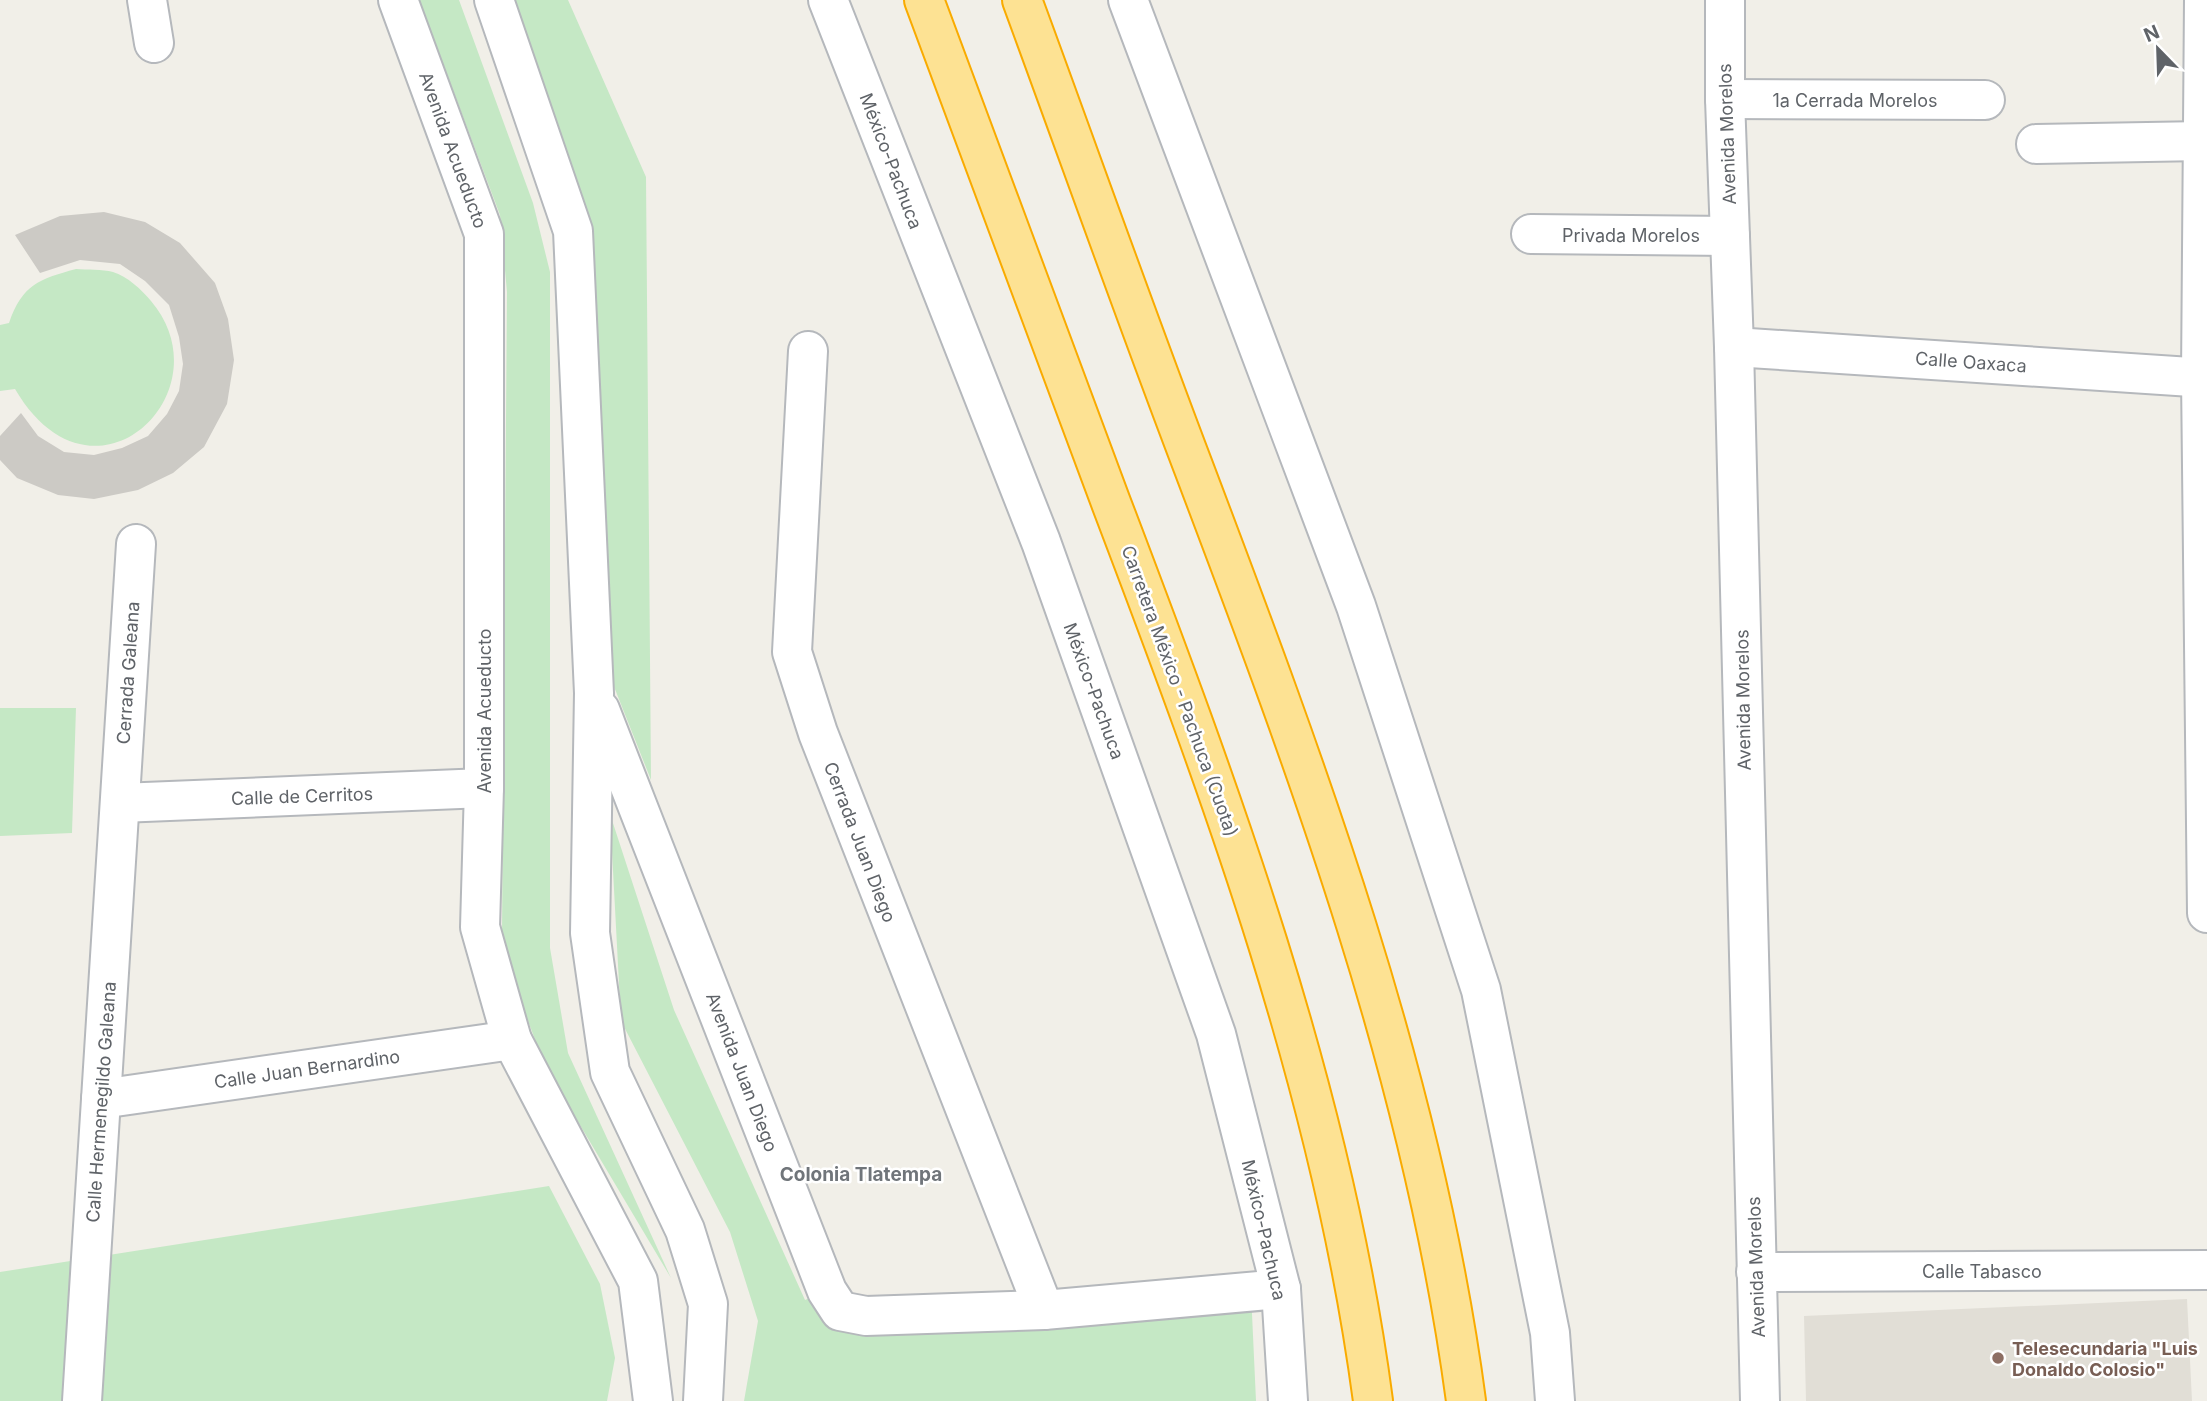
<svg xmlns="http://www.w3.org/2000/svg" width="2207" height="1401" viewBox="0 0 2207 1401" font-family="Inter,sans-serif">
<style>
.education{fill:#e1ded6}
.green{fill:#c5e8c5}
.building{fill:#cccac5}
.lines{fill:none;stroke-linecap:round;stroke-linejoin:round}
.minor-casing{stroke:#b5b8bc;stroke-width:42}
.highway-casing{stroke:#f9ab00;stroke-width:42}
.minor{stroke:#fff;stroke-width:38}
.highway{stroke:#fde293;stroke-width:38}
.education-dot{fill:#8d6e63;stroke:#fff;stroke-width:2.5}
.labels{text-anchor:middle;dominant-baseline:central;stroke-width:5;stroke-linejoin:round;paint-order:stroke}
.street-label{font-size:18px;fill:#5f6368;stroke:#fff}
.education-label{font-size:18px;font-weight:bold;fill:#785e54;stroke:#fff;text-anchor:start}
.neighbourhood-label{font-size:19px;font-weight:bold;fill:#70757a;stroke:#fff}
</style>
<rect width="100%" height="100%" fill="#f1efe8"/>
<!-- education -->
<polygon class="education" points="2187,1299 2192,1401 1806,1401 1804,1316"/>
<!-- green -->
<g class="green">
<polygon points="419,0 459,0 533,203 550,272 550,948 568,1053 671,1278 546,1068 523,1008 502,934 507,292 500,215"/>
<polygon points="513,0 568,0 646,177 651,780 609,674 592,236"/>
<path d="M76,269C87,270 102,269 113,272C127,276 142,290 151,301C228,392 93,522 15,389L0,391V325L9,323C22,285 39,279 76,269Z"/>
<polygon points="0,708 76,708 72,833 0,836"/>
<polygon points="610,814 674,1010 805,1300 817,1295 840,1311 1251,1292 1256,1401 744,1401 758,1321 730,1232 621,1021"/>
<polygon points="549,1186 600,1284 615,1358 607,1401 0,1401 0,1272"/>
</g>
<!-- building -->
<polygon class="building" points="104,212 145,222 180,243 215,283 228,319 234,360 227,404 204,447 173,473 138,490 94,499 58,495 17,478 0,460 0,436 21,413 38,436 64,452 94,455 122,448 148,436 167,414 179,391 183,364 179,337 169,305 145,281 120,264 80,260 40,273 15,235 60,216"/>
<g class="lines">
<!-- minor casing -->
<g class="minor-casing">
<g id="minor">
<polyline points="147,0 154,43"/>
<polyline points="398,0 484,234 484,788 480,927 512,1040 638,1281 653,1401"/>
<polyline points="494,0 573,231 594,693 590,933 610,1072 685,1230 708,1304 703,1401"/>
<polyline points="828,0 1041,542 1216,1034 1281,1289 1288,1401"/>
<polyline points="1128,0 1356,606 1481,990 1550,1333 1555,1401"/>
<polyline points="1725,0 1725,99 1734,347 1760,1401"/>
<polyline points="2204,0 2201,377 2207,913"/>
<polyline points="1725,99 1985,100"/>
<polyline points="2036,144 2203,141"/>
<polyline points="1531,234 1730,236"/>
<polyline points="1734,347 2207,378"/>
<polyline points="808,351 792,652 818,733 1044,1310"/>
<polyline points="600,710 827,1291 840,1311 866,1316 1044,1310 1281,1289"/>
<polyline points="120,803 484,788"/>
<polyline points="101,1099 512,1040"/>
<polyline points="1756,1272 2207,1270"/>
<polyline points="82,1401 136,544"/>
</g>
</g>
<!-- highway casing -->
<g class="highway-casing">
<g id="highway">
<path d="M924,0C986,167 1047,334 1110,500C1221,792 1332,1090 1373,1401"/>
<path d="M1022,0C1079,155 1134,311 1193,466C1308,770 1423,1077 1466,1401"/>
</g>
</g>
<!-- minor -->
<use href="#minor" class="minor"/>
<!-- highway -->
<use href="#highway" class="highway"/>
</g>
<!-- markers -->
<circle class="education-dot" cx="1998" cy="1358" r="7"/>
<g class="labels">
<!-- street labels -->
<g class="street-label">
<text x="1855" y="100">1a Cerrada Morelos</text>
<text transform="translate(1727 134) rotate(-92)">Avenida Morelos</text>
<text transform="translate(453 150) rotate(70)">Avenida Acueducto</text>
<text transform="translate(891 161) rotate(69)">México-Pachuca</text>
<text x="1631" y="235">Privada Morelos</text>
<text transform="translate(1971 362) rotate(4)">Calle Oaxaca</text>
<text transform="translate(128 673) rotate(-86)">Cerrada Galeana</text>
<text transform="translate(1094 691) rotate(70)">México-Pachuca</text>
<text transform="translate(1180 691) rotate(70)">Carretera México - Pachuca (Cuota)</text>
<text transform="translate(1743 700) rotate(-91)">Avenida Morelos</text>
<text transform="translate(484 711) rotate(-90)">Avenida Acueducto</text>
<text transform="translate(302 796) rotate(-2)">Calle de Cerritos</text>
<text transform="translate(860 842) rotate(69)">Cerrada Juan Diego</text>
<text transform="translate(307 1069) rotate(-8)">Calle Juan Bernardino</text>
<text transform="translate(742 1072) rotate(69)">Avenida Juan Diego</text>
<text transform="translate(101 1102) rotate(-86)">Calle Hermenegildo Galeana</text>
<text transform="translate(1264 1230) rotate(77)">México-Pachuca</text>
<text transform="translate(1756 1267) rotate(-92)">Avenida Morelos</text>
<text x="1982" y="1271">Calle Tabasco</text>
</g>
<!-- education labels -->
<g class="education-label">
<text x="2012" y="1348">Telesecundaria "Luis<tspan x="2012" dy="21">Donaldo Colosio"</tspan></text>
</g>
<!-- neighbourhood labels -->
<g class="neighbourhood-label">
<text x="861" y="1174">Colonia Tlatempa</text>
</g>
</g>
<!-- north arrow -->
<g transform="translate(2158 49) rotate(337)" stroke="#ffffff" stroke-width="5" paint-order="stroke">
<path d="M0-5L12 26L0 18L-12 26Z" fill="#5f6368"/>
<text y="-10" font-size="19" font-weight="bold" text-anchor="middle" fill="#5f6368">N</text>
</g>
</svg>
